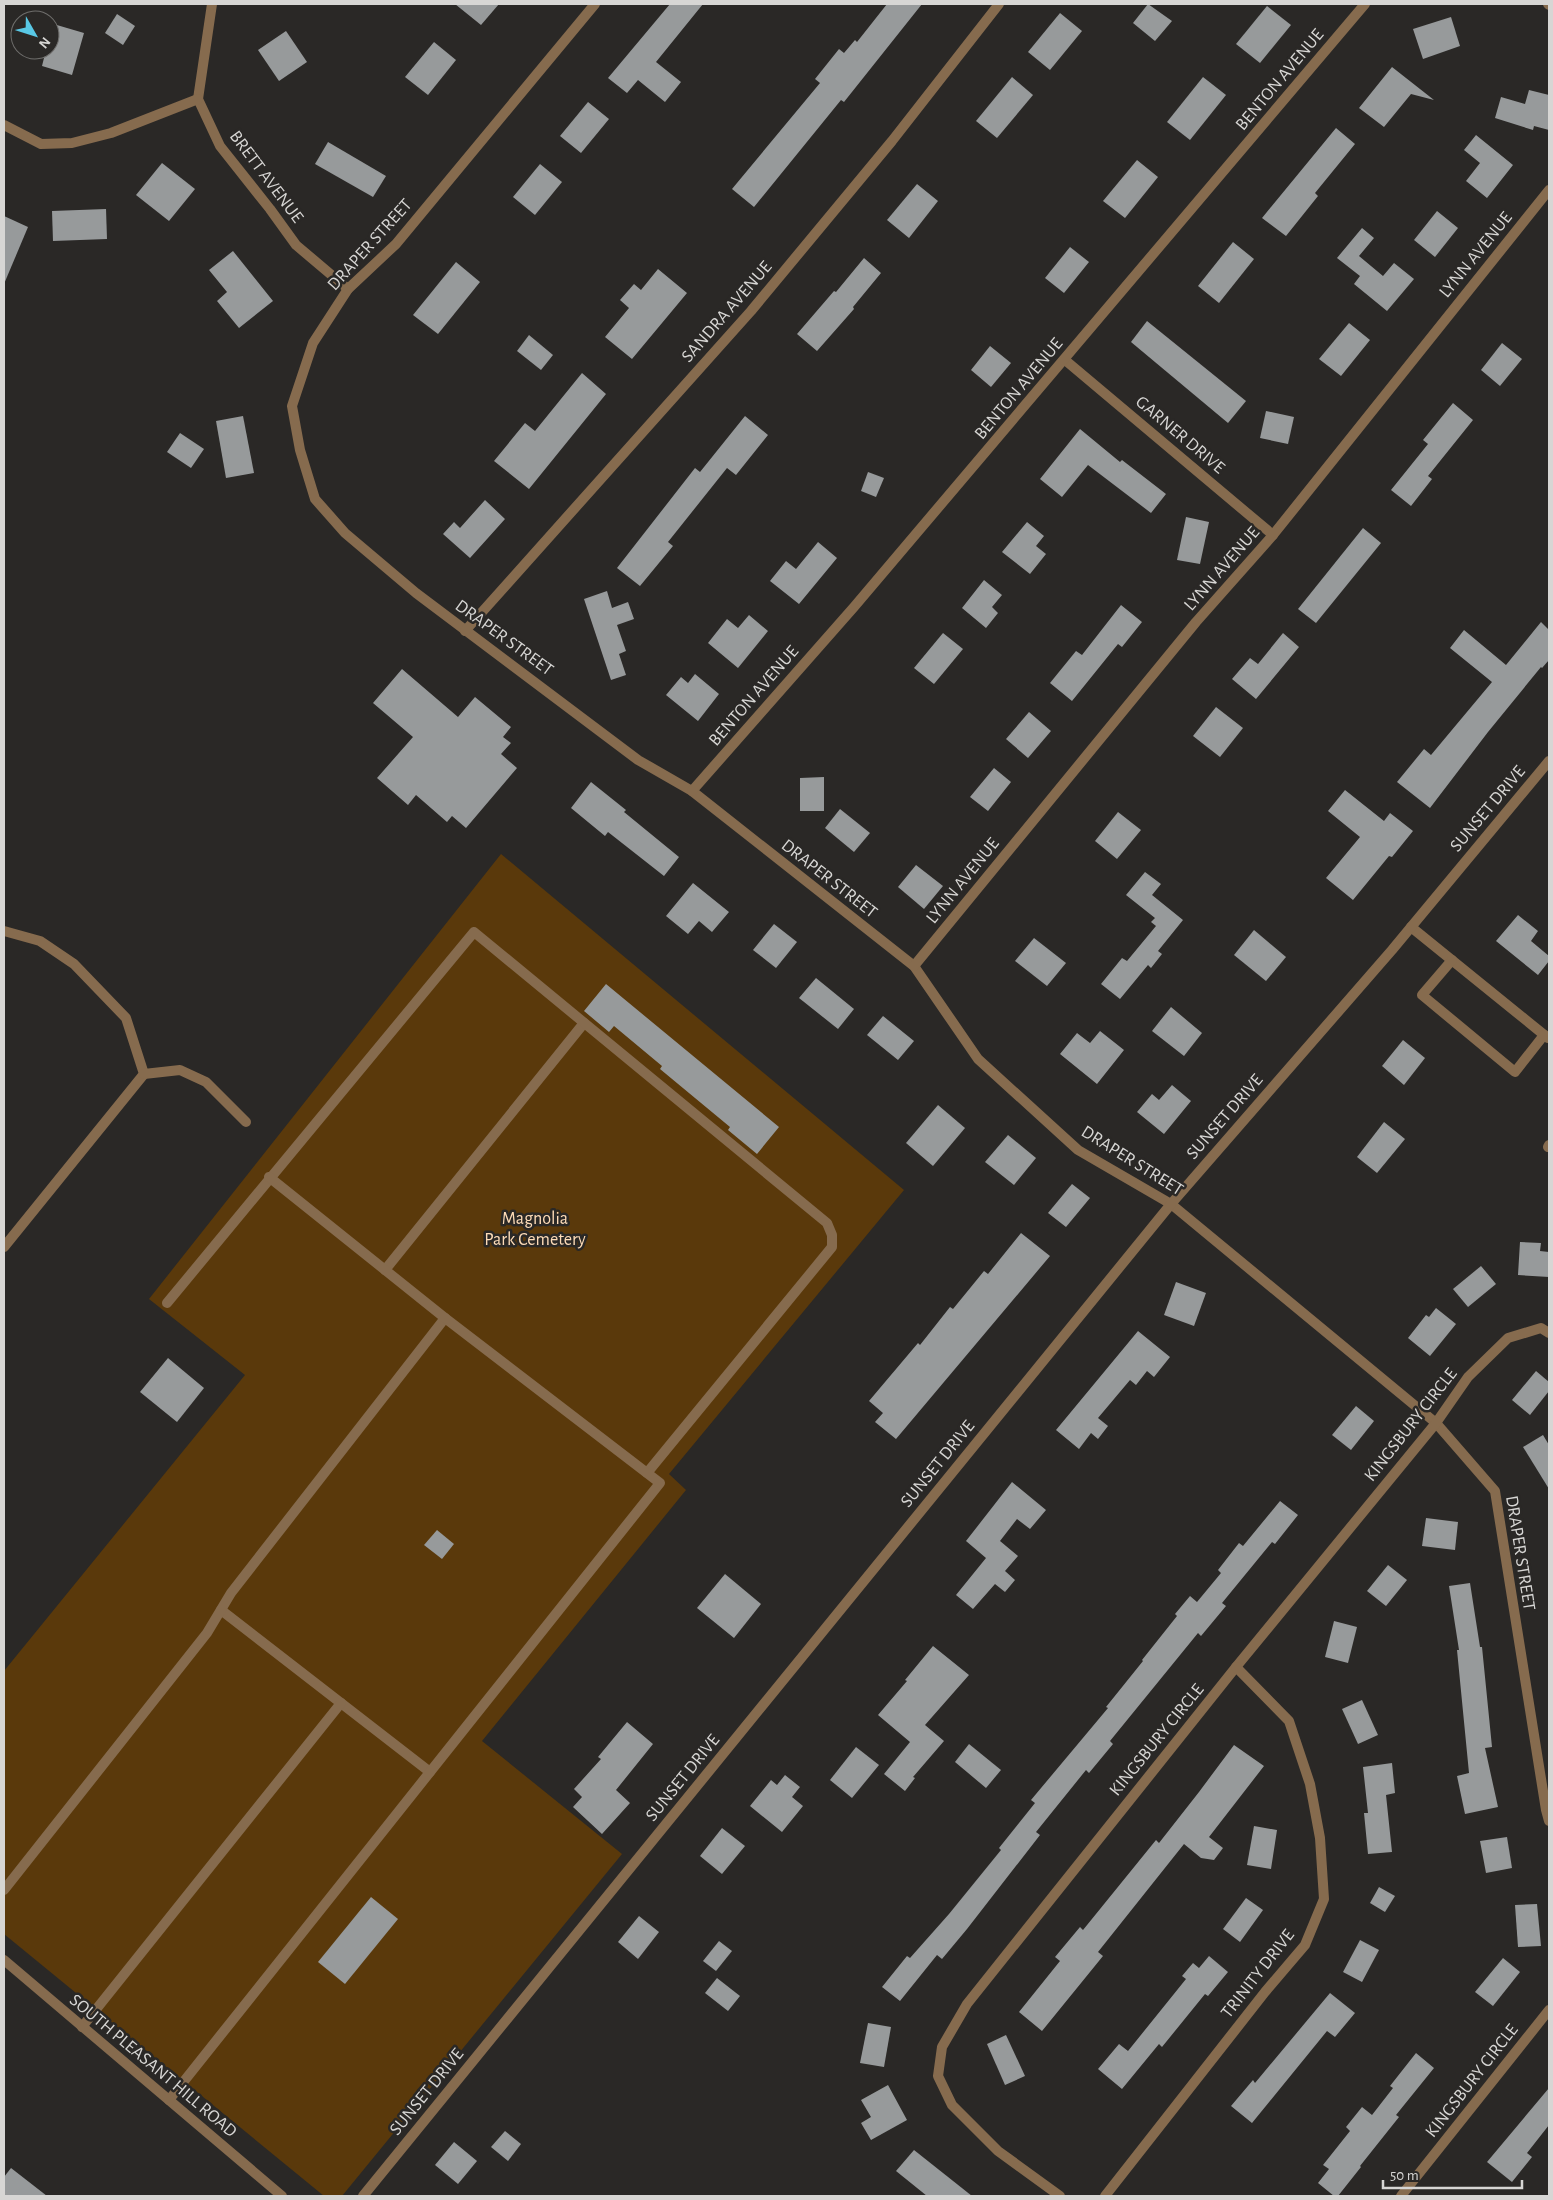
<svg xmlns="http://www.w3.org/2000/svg" width="1553" height="2200" viewBox="0 0 1553 2200" font-family="'Alegreya Sans',sans-serif">
<style>
.green{fill:#5a390b}
.building{fill:#979a9b}
.lines{fill:none;stroke-linecap:round;stroke-linejoin:round}
.service{stroke:#866b4e;stroke-width:10}
.minor{stroke:#866b4e;stroke-width:10}
.tertiary{stroke:#866b4e;stroke-width:10}
.labels{text-anchor:middle;dominant-baseline:central;stroke-width:5;stroke-linejoin:round;paint-order:stroke}
.street-label{font-size:18px;fill:#d7d6d4;stroke:#2a2826}
.park-label{font-size:18px;fill:#fedcb8;stroke:#2a2826}
</style>
<rect width="100%" height="100%" fill="#2a2826"/>
<!-- green -->
<polygon class="green" points="501,854 904,1190 669,1474 686,1490 482,1741 622,1854 342,2196 324,2196 4,1934 4,1671 245,1375 149,1299"/>
<!-- building -->
<g class="building">
<polygon points="455,4 499,4 481,25"/>
<polygon points="670,4 703,4 656,62 681,82 665,102 638,80 627,93 608,78"/>
<polygon points="887,4 922,4 844,102 841,100 754,207 732,189 820,83 815,79 839,49 844,53 855,40 857,42"/>
<polygon points="1148,4 1172,21 1155,41 1133,23"/>
<polygon points="1267,6 1291,25 1260,63 1236,44"/>
<polygon points="1060,13 1082,31 1050,70 1028,52"/>
<polygon points="117,14 135,26 123,45 105,33"/>
<polygon points="1451,17 1460,46 1423,59 1413,29"/>
<polygon points="50,23 84,33 72,75 42,66 46,50 50,50"/>
<polygon points="286,31 307,62 279,81 258,50"/>
<polygon points="434,42 456,60 428,95 405,77"/>
<polygon points="1392,67 1434,100 1411,94 1384,127 1359,108"/>
<polygon points="1012,77 1033,95 997,138 976,121"/>
<polygon points="1203,77 1226,95 1190,140 1167,122"/>
<polygon points="1529,90 1549,95 1549,130 1534,126 1533,130 1495,118 1501,97 1525,104"/>
<polygon points="588,102 609,119 581,153 560,136"/>
<polygon points="1336,128 1355,144 1315,193 1318,196 1286,236 1262,218"/>
<polygon points="1476,135 1513,165 1487,198 1466,181 1480,163 1464,150"/>
<polygon points="328,142 386,176 373,197 315,164"/>
<polygon points="1137,160 1158,177 1125,218 1103,201"/>
<polygon points="162,163 195,189 169,221 136,195"/>
<polygon points="540,164 562,182 535,215 513,197"/>
<polygon points="917,184 938,201 909,238 887,220"/>
<polygon points="106,209 107,239 53,241 52,211"/>
<polygon points="1437,211 1458,228 1435,257 1414,240"/>
<polygon points="4,216 28,227 4,284"/>
<polygon points="1362,228 1374,238 1359,256 1383,276 1394,263 1414,279 1387,311 1354,284 1360,276 1337,258"/>
<polygon points="1233,242 1254,259 1219,303 1198,286"/>
<polygon points="1070,247 1089,262 1064,293 1045,278"/>
<polygon points="233,251 273,301 239,328 217,301 227,292 209,270"/>
<polygon points="864,258 881,273 853,307 854,309 817,351 797,334 834,291 836,292"/>
<polygon points="456,262 480,282 438,334 413,315"/>
<polygon points="658,269 687,293 632,359 605,337 629,308 620,300 634,284 641,290"/>
<polygon points="1147,321 1246,401 1228,423 1131,342"/>
<polygon points="1349,323 1370,340 1341,376 1319,359"/>
<polygon points="529,335 553,355 541,370 517,351"/>
<polygon points="1502,343 1522,359 1500,386 1481,370"/>
<polygon points="990,346 1011,363 991,387 971,370"/>
<polygon points="582,373 606,394 529,489 494,461 525,423 535,431"/>
<polygon points="1453,403 1473,420 1428,476 1432,479 1411,506 1391,490 1428,444 1423,440"/>
<polygon points="1266,411 1294,417 1288,444 1260,438"/>
<polygon points="243,416 254,473 226,478 216,421"/>
<polygon points="745,416 768,435 736,475 727,468 668,542 673,546 640,586 617,568 695,468 700,472"/>
<polygon points="1080,429 1120,462 1122,460 1166,494 1151,513 1088,465 1062,497 1040,479"/>
<polygon points="180,433 204,449 191,468 167,452"/>
<polygon points="868,472 884,478 876,497 861,491"/>
<polygon points="485,500 505,519 470,558 443,534 454,522 460,528"/>
<polygon points="1186,517 1209,522 1200,564 1177,560"/>
<polygon points="1027,522 1044,536 1036,546 1046,554 1030,574 1002,552"/>
<polygon points="1363,528 1381,543 1316,623 1298,609"/>
<polygon points="818,542 837,558 799,604 770,581 786,561 796,569"/>
<polygon points="984,580 1002,595 992,607 998,613 986,628 962,608"/>
<polygon points="607,591 612,608 628,602 634,619 617,625 626,651 619,654 626,675 611,680 584,599"/>
<polygon points="1121,605 1142,622 1122,647 1118,644 1072,701 1050,683 1076,651 1082,655"/>
<polygon points="749,615 768,631 738,668 708,643 727,619 738,628"/>
<polygon points="1541,622 1549,630 1549,660 1542,668 1541,667 1488,732 1430,808 1397,782 1424,749 1431,755 1492,682 1450,648 1464,630 1506,665"/>
<polygon points="943,633 963,649 934,684 914,668"/>
<polygon points="1283,633 1299,647 1256,699 1232,679 1250,658 1258,664"/>
<polygon points="402,669 458,717 475,697 511,727 503,737 511,743 501,754 517,768 466,828 452,816 447,822 416,795 408,805 377,778 413,737 373,703"/>
<polygon points="695,674 719,694 698,721 666,695 681,677 688,683"/>
<polygon points="1216,707 1243,728 1220,757 1193,736"/>
<polygon points="1029,712 1051,731 1028,758 1006,739"/>
<polygon points="994,768 1011,782 988,811 970,797"/>
<polygon points="824,777 824,811 800,811 800,778"/>
<polygon points="591,782 626,810 624,812 679,857 664,876 608,832 605,836 571,808"/>
<polygon points="1345,790 1384,821 1390,813 1413,831 1392,857 1389,856 1353,900 1326,878 1360,837 1328,811"/>
<polygon points="840,809 870,833 854,852 825,828"/>
<polygon points="1118,812 1141,830 1117,859 1095,841"/>
<polygon points="916,865 943,886 924,909 898,887"/>
<polygon points="1145,872 1161,884 1152,895 1183,920 1158,951 1162,954 1151,968 1148,965 1120,999 1101,984 1122,958 1127,961 1156,926 1151,922 1155,918 1126,895"/>
<polygon points="693,883 729,912 712,932 699,921 688,934 666,916"/>
<polygon points="1518,915 1538,931 1531,941 1549,956 1549,961 1538,975 1496,941"/>
<polygon points="774,924 797,942 776,968 753,950"/>
<polygon points="1254,930 1286,957 1266,981 1234,955"/>
<polygon points="1034,938 1066,963 1047,986 1015,961"/>
<polygon points="816,978 854,1009 838,1029 799,998"/>
<polygon points="606,984 779,1127 757,1154 728,1130 730,1127 660,1069 662,1066 614,1026 609,1032 584,1011"/>
<polygon points="1171,1007 1202,1033 1184,1056 1152,1031"/>
<polygon points="883,1016 914,1041 898,1060 867,1035"/>
<polygon points="1100,1031 1124,1050 1097,1084 1060,1054 1077,1033 1090,1043"/>
<polygon points="1403,1040 1425,1058 1404,1085 1382,1066"/>
<polygon points="1172,1085 1191,1101 1164,1134 1137,1112 1152,1094 1159,1100"/>
<polygon points="938,1105 965,1128 933,1166 906,1143"/>
<polygon points="1384,1122 1405,1139 1377,1173 1357,1157"/>
<polygon points="1008,1135 1036,1158 1014,1185 985,1162"/>
<polygon points="1072,1184 1090,1198 1066,1227 1048,1213"/>
<polygon points="1021,1233 1050,1256 896,1439 875,1422 883,1413 869,1401 918,1343 920,1345 950,1307 953,1309 984,1271 988,1274"/>
<polygon points="1520,1242 1541,1243 1540,1251 1549,1252 1549,1277 1518,1275"/>
<polygon points="1481,1266 1496,1284 1468,1307 1453,1289"/>
<polygon points="1176,1282 1206,1293 1194,1326 1164,1315"/>
<polygon points="1436,1308 1456,1324 1430,1356 1408,1338 1426,1315 1429,1317"/>
<polygon points="1138,1331 1170,1357 1154,1377 1147,1371 1136,1385 1130,1380 1098,1418 1108,1426 1098,1439 1091,1433 1079,1449 1056,1430"/>
<polygon points="168,1358 204,1388 177,1422 140,1392"/>
<polygon points="1536,1371 1549,1382 1549,1391 1530,1415 1512,1400"/>
<polygon points="1356,1406 1374,1421 1351,1450 1332,1435"/>
<polygon points="1543,1435 1549,1445 1549,1489 1523,1447"/>
<polygon points="1012,1482 1046,1510 1030,1529 1017,1519 1000,1541 1018,1556 1005,1571 1015,1580 1005,1592 995,1584 973,1609 956,1595 986,1558 966,1541"/>
<polygon points="1280,1501 1298,1515 1275,1544 1272,1542 1222,1603 1226,1606 1201,1636 1198,1633 1110,1741 1113,1744 1089,1773 1086,1770 1036,1832 1040,1835 967,1929 942,1959 937,1955 900,2001 882,1987 907,1956 910,1958 949,1914 1001,1850 999,1848 1035,1803 1031,1800 1108,1708 1106,1707 1143,1661 1142,1660 1177,1616 1175,1614 1190,1596 1197,1602 1221,1573 1218,1570 1239,1543 1243,1546"/>
<polygon points="1426,1518 1458,1522 1455,1550 1422,1546"/>
<polygon points="437,1530 454,1544 442,1559 424,1545"/>
<polygon points="1388,1565 1407,1580 1386,1606 1367,1591"/>
<polygon points="725,1574 761,1604 734,1638 697,1608"/>
<polygon points="1470,1583 1480,1647 1482,1647 1492,1747 1485,1748 1498,1807 1465,1814 1457,1776 1469,1773 1457,1650 1459,1650 1449,1586"/>
<polygon points="1334,1621 1357,1627 1348,1663 1325,1657"/>
<polygon points="933,1646 969,1675 925,1725 944,1741 913,1777 915,1778 905,1791 884,1774 910,1742 878,1715 907,1681 905,1680"/>
<polygon points="1362,1700 1378,1735 1358,1744 1342,1709"/>
<polygon points="627,1722 653,1744 616,1790 630,1803 602,1834 573,1807 582,1797 574,1789 601,1759 598,1757"/>
<polygon points="969,1744 1001,1770 986,1788 955,1762"/>
<polygon points="1234,1745 1264,1766 1209,1837 1223,1848 1214,1860 1201,1858 1184,1844 1098,1952 1103,1956 1042,2031 1019,2012 1060,1961 1055,1957 1080,1927 1083,1930 1156,1840 1159,1843 1199,1792"/>
<polygon points="856,1747 879,1765 852,1798 830,1780"/>
<polygon points="1392,1763 1395,1793 1386,1795 1392,1852 1368,1854 1364,1813 1368,1813 1363,1767"/>
<polygon points="785,1775 800,1787 792,1797 803,1806 782,1832 750,1806 771,1780 777,1785"/>
<polygon points="1254,1826 1277,1830 1271,1869 1247,1865"/>
<polygon points="722,1828 745,1846 722,1874 700,1856"/>
<polygon points="1507,1837 1512,1868 1486,1873 1480,1841"/>
<polygon points="1379,1887 1395,1896 1385,1912 1370,1903"/>
<polygon points="371,1897 398,1919 345,1984 318,1962"/>
<polygon points="1246,1898 1263,1910 1240,1942 1223,1929"/>
<polygon points="1537,1904 1541,1946 1518,1947 1515,1905"/>
<polygon points="639,1916 659,1932 638,1959 618,1942"/>
<polygon points="1360,1940 1379,1950 1362,1982 1343,1972"/>
<polygon points="719,1941 732,1951 716,1971 703,1961"/>
<polygon points="1209,1956 1228,1972 1208,1996 1205,1994 1162,2047 1159,2044 1122,2089 1098,2069 1119,2044 1128,2051 1186,1979 1182,1976 1193,1963 1199,1968"/>
<polygon points="1503,1958 1520,1972 1493,2006 1475,1992"/>
<polygon points="717,1978 740,1996 728,2011 705,1993"/>
<polygon points="1330,1993 1355,2013 1335,2037 1327,2031 1252,2123 1231,2106 1253,2080 1255,2083"/>
<polygon points="868,2023 891,2027 884,2067 860,2063"/>
<polygon points="1006,2035 1025,2076 1005,2085 987,2044"/>
<polygon points="1416,2053 1434,2068 1396,2115 1399,2117 1360,2166 1361,2167 1338,2196 1334,2196 1318,2183 1329,2169 1323,2165 1350,2131 1346,2127 1362,2107 1372,2115 1393,2088 1390,2086"/>
<polygon points="888,2085 907,2120 871,2140 861,2123 871,2117 861,2100"/>
<polygon points="1549,2088 1549,2125 1527,2153 1532,2157 1512,2182 1487,2162"/>
<polygon points="505,2131 521,2144 508,2161 491,2147"/>
<polygon points="454,2142 477,2161 458,2184 435,2165"/>
<polygon points="914,2150 972,2196 927,2196 896,2171"/>
<polygon points="11,2168 47,2196 4,2196 4,2177"/>
</g>
<g class="lines">
<!-- service -->
<g class="service">
<polyline points="1411,927 1548,1038"/>
<polyline points="1452,960 1422,995 1515,1072 1544,1035"/>
<polyline points="1548,1147 1549,1145"/>
<polyline points="385,1270 584,1023"/>
<polyline points="167,1303 474,932 827,1223 832,1235 832,1247 647,1473"/>
<polyline points="221,1610 430,1772"/>
<polyline points="4,1890 207,1633 231,1593 445,1318"/>
<polyline points="82,2027 341,1703"/>
<polyline points="169,2100 660,1483 445,1318 269,1177"/>
</g>
<!-- minor -->
<g class="minor">
<polyline points="212,4 198,99 220,146 270,209 296,245 348,289"/>
<polyline points="595,4 396,244 348,289 313,343 292,406 300,450 315,499 345,533 416,593 638,760 692,791 914,966 978,1059 1078,1150 1171,1204 1436,1423 1495,1491 1546,1810 1549,1821"/>
<polyline points="1548,4 1549,5"/>
<polyline points="4,125 41,144 72,143 111,133 198,99"/>
<polyline points="1065,360 1273,535"/>
<polyline points="465,631 751,311 892,141 999,4"/>
<polyline points="692,791 854,607 1365,4"/>
<polyline points="4,931 40,941 74,964 126,1018 144,1074 4,1247"/>
<polyline points="914,966 1196,622 1273,535 1549,190"/>
<polyline points="144,1074 180,1070 206,1082 246,1122"/>
<polyline points="363,2196 1171,1204 1392,950 1549,761"/>
<polyline points="1060,2196 998,2151 952,2105 938,2076 942,2047 967,2004 1236,1667 1436,1423 1468,1377 1508,1338 1541,1328 1549,1333"/>
<polyline points="1105,2196 1265,1992 1305,1945 1324,1899 1320,1838 1310,1784 1289,1721 1236,1667"/>
<polyline points="1401,2196 1549,2010"/>
</g>
<!-- tertiary -->
<polyline class="tertiary" points="4,1960 282,2196"/>
</g>
<g class="labels">
<!-- street labels -->
<g class="street-label">
<text transform="translate(1280 80) rotate(-50)">BENTON AVENUE</text>
<text transform="translate(266 177) rotate(53)">BRETT AVENUE</text>
<text transform="translate(370 245) rotate(-48)">DRAPER STREET</text>
<text transform="translate(1476 255) rotate(-51)">LYNN AVENUE</text>
<text transform="translate(727 312) rotate(-49)">SANDRA AVENUE</text>
<text transform="translate(1019 389) rotate(-50)">BENTON AVENUE</text>
<text transform="translate(1180 435) rotate(40)">GARNER DRIVE</text>
<text transform="translate(1222 569) rotate(-49)">LYNN AVENUE</text>
<text transform="translate(504 638) rotate(36)">DRAPER STREET</text>
<text transform="translate(754 696) rotate(-49)">BENTON AVENUE</text>
<text transform="translate(1488 809) rotate(-50)">SUNSET DRIVE</text>
<text transform="translate(829 879) rotate(38)">DRAPER STREET</text>
<text transform="translate(963 881) rotate(-51)">LYNN AVENUE</text>
<text transform="translate(1225 1117) rotate(-49)">SUNSET DRIVE</text>
<text transform="translate(1132 1161) rotate(32)">DRAPER STREET</text>
<text transform="translate(1411 1425) rotate(-52)">KINGSBURY CIRCLE</text>
<text transform="translate(938 1464) rotate(-51)">SUNSET DRIVE</text>
<text transform="translate(1520 1553) rotate(81)">DRAPER STREET</text>
<text transform="translate(1157 1740) rotate(-51)">KINGSBURY CIRCLE</text>
<text transform="translate(683 1778) rotate(-51)">SUNSET DRIVE</text>
<text transform="translate(1258 1974) rotate(-52)">TRINITY DRIVE</text>
<text transform="translate(153 2066) rotate(40)">SOUTH PLEASANT HILL ROAD</text>
<text transform="translate(1472 2081) rotate(-52)">KINGSBURY CIRCLE</text>
<text transform="translate(427 2092) rotate(-51)">SUNSET DRIVE</text>
</g>
<!-- park labels -->
<g class="park-label">
<text x="535" y="1219">Magnolia<tspan x="535" dy="21">Park Cemetery</tspan></text>
</g>
</g>
<!-- border -->
<rect width="1553" height="2200" fill="none" stroke="#d7d6d4" stroke-width="10"/>
<!-- north arrow -->
<g transform="translate(35 35) rotate(129)"><circle r="24" fill="#2a2826" stroke="#6f6e6c"/>
<path d="M0-4L9 19L0 12L-9 19Z" fill="#59c8e5"/>
<text y="-8" font-size="14" font-weight="bold" text-anchor="middle" fill="#d7d6d4">N</text>
</g>
<!-- scale -->
<path d="M1383 2180v8h139v-8" fill="none" stroke="#d7d6d4" stroke-width="2.5"/>
<text x="1390" y="2180" font-size="15" fill="#d7d6d4" stroke="#2a2826" stroke-width="4" paint-order="stroke">50 m</text>
</svg>
